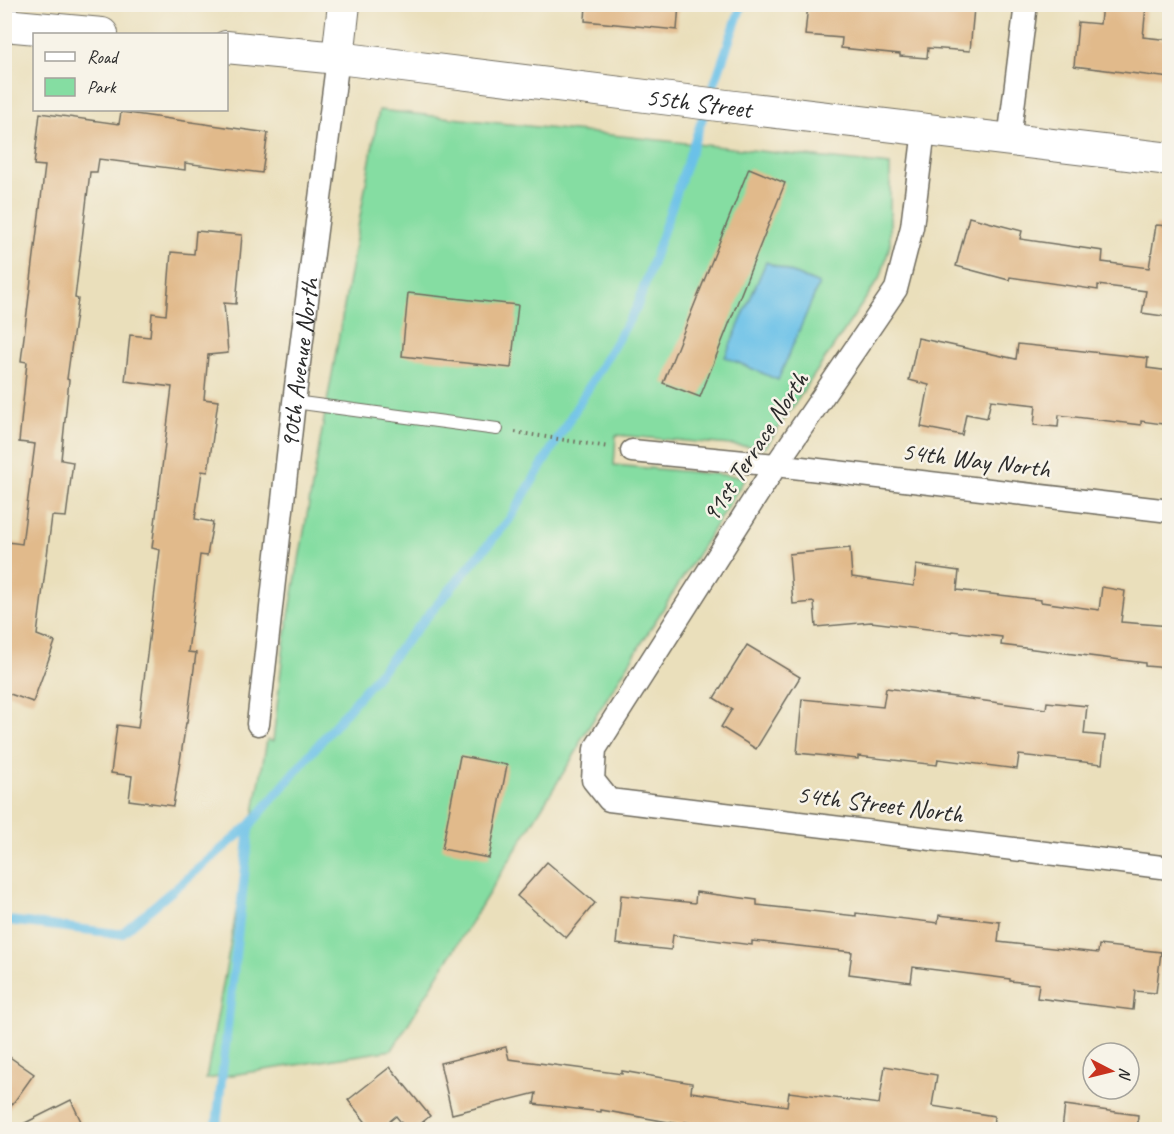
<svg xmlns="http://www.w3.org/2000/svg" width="1174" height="1134" viewBox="0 0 1174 1134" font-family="Caveat,sans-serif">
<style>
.green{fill:#85dda2;stroke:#588466;stroke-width:1.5}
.water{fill:#6ac1e8;stroke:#4a768a;stroke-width:1.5}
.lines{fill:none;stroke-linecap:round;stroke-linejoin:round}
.stream{stroke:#6ac1e8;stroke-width:9}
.building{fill:#e1ba8b}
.lane-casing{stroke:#6e6a5d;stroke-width:14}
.street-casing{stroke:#6e6a5d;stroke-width:25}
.secondary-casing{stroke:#6e6a5d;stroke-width:34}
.path{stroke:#6e6a5d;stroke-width:4;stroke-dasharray:1.5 4.5;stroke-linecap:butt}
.lane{stroke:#fff;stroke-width:12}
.street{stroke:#fff;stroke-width:22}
.secondary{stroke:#fff;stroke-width:32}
.labels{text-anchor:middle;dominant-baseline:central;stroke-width:5;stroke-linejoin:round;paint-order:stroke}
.street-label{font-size:26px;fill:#2b2b2b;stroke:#f7f3e8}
</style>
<rect width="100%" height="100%" fill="#f7f3e8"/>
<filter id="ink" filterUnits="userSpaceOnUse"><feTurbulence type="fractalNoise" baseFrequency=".0167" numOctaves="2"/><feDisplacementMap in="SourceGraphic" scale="12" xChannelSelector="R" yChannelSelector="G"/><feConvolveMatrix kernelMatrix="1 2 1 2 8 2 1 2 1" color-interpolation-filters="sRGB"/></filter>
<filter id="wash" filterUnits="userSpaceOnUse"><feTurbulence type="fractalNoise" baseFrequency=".008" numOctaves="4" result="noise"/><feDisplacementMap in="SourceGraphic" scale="24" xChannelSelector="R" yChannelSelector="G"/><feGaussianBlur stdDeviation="1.35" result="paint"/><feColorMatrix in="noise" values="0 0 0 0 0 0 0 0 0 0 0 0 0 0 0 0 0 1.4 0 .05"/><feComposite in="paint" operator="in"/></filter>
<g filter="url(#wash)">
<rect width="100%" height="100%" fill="#eadfbb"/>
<!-- green -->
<polygon class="green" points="379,110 890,165 890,245 881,276 765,448 616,435 614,465 746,477 580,741 578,749 392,1050 206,1079 267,740 273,741 284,644"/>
<!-- water -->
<polygon class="water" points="766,262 819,284 778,380 725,357"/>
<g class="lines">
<!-- stream -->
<g class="stream">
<polyline points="4,920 121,934 250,825 509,520 637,307 742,4"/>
<polyline points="216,1130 250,825"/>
</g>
</g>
<g id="blocks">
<!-- building -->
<g class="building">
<polygon points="586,4 679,4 677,30 585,21"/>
<polygon points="808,4 928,4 974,8 970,51 928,48 927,58 900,56 900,54 841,48 842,38 805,35"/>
<polygon points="1102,4 1146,6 1143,37 1170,40 1170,78 1074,66 1078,22 1100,24"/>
<polygon points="121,112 268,133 262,173 185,163 185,170 99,159 97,172 90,172 75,298 78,299 67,379 69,380 61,460 73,462 66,517 52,516 37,635 55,642 33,702 4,692 4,569 8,542 22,544 35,444 19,442 27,362 21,361 45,166 34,165 40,113 119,124"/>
<polygon points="749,168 785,183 700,397 663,383"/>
<polygon points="969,217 1022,231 1020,239 1103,251 1102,262 1149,268 1156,225 1170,226 1170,317 1142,313 1146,291 1098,285 1098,290 1010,277 1009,280 956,266"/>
<polygon points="196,231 242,235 236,304 224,303 228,353 208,355 204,399 218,401 208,472 202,471 195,519 213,522 207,556 200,555 188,652 196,653 187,723 186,723 173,806 129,800 132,776 111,773 117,725 138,728 160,550 152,548 172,387 125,381 130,335 150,337 152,313 166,315 171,252 194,254"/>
<polygon points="408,293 518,305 511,368 402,356"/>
<polygon points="918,338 1016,359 1018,344 1148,358 1147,368 1170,371 1170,425 1141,421 1141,425 1059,415 1058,427 1034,425 1036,405 991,400 987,418 966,414 962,435 921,427 929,385 909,380"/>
<polygon points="850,548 852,577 914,586 916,565 959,571 957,590 1041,600 1041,602 1099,610 1102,587 1125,591 1121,622 1170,626 1170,668 1145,666 1145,663 1001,645 1002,637 952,631 952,632 871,622 816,627 814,602 793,604 789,554"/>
<polygon points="747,645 800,677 756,749 721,727 732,709 714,698"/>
<polygon points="886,688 1046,709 1047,702 1087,706 1084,734 1105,736 1102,764 1019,755 1017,769 938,759 937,765 858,756 858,759 797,753 802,699 883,707"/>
<polygon points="460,756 507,765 489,858 442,849"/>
<polygon points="547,862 595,903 566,938 517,896"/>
<polygon points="696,892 757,900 757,905 856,916 856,913 938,923 939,915 1000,922 998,942 1098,953 1099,945 1161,952 1156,993 1135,991 1133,1010 1037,998 1039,984 1010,981 1010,979 913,967 911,982 849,974 852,952 752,941 752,945 673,935 671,950 616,944 621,895 695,903"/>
<polygon points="506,1047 509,1059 622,1074 622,1071 692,1083 691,1092 787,1106 789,1092 879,1104 885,1066 937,1075 932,1106 994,1116 993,1130 729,1130 685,1122 685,1125 601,1110 601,1112 534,1104 536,1093 452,1114 440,1063"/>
<polygon points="4,1053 34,1074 4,1116"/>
<polygon points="390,1067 430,1116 413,1130 407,1130 396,1116 379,1130 372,1130 348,1100"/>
<polygon points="71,1100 85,1130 11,1130"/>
<polygon points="1065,1105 1138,1115 1137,1130 1062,1130"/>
</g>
</g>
</g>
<g filter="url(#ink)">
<use href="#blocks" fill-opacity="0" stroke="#6e6a5d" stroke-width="1.5"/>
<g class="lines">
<!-- lane casing -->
<g class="lane-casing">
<polyline id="lane" points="294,402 497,429"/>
</g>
<!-- street casing -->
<g class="street-casing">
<g id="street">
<polyline points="924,130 912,227 896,289 776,465 595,749 593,780 609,800 1170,868"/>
<polyline points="1009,140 1026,4"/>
<polyline points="632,451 776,465 1170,511"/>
<path id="s1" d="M258,724L294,402L338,58"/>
</g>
</g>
<!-- secondary casing -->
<g class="secondary-casing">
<g id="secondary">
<polyline points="4,25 102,34"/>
<path id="s2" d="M226,47L338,58L743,108L1170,159"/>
<polyline points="338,58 344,4"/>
</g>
</g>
<!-- path -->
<polyline class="path" points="515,432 608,447"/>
<!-- lane -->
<use href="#lane" class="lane"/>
<!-- street -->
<use href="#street" class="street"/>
<!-- secondary -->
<use href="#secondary" class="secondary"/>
</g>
</g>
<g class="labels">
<!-- street labels -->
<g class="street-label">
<text stroke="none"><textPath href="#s2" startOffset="476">55th Street</textPath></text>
<text stroke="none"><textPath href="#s1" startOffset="363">90th Avenue North</textPath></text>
<text transform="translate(755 447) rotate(-57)">91st Terrace North</text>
<text transform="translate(976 460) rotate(7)">54th Way North</text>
<text transform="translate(880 804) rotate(7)">54th Street North</text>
</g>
</g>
<!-- margin -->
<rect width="1174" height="1134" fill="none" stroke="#f7f3e8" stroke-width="24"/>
<!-- legend -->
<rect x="33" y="33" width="195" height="78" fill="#f7f3e8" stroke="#a5a39c" stroke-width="1.5"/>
<rect x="45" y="52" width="30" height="9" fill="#ffffff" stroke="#a5a39c" stroke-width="1.5"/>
<text x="87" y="63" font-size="18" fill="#2b2b2b">Road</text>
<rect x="45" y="78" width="30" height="18" fill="#85dda2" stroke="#a5a39c" stroke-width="1.5"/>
<text x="87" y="93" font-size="18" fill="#2b2b2b">Park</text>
<!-- north arrow -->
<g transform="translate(1111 1071) rotate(97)"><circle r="28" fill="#f7f3e8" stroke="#a5a39c" stroke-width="1.5"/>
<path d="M0-4.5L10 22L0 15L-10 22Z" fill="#c8321e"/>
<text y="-9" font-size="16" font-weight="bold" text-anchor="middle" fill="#2b2b2b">N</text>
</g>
</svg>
